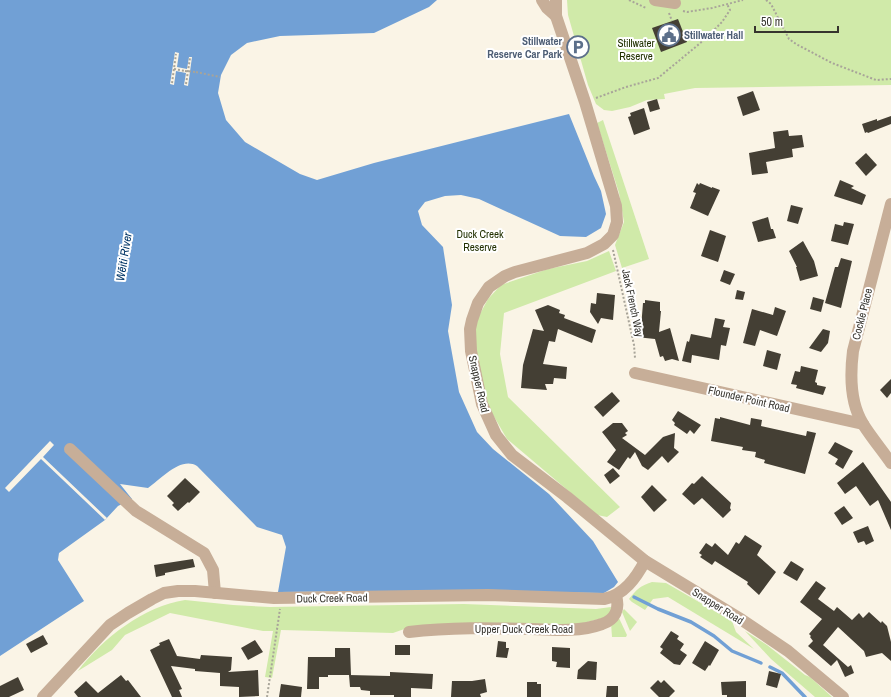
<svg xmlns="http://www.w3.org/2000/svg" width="891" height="697" viewBox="0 0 891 697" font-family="'Archivo Narrow',sans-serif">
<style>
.green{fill:#d0eaa9}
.water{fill:#71a0d5}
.pier{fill:#faf4e6}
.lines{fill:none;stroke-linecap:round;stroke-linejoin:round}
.stream{stroke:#71a0d5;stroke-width:3.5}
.building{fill:#443f34}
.path{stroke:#a8a499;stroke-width:2;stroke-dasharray:2 2;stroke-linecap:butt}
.minor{stroke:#c7ae98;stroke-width:12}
.path-bridge{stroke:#a8a499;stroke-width:2;stroke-dasharray:2 2;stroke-linecap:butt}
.labels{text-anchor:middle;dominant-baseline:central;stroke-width:4;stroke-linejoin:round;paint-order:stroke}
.service-label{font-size:11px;font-weight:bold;fill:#4e5e75;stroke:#fff;text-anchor:start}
.park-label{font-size:11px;fill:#213000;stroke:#fff}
.street-label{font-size:11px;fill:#36342e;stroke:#fff}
.water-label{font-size:12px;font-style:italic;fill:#023667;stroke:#fff}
</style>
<rect width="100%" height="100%" fill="#faf4e6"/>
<!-- green -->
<g class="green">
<polygon points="567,0 891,0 891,85 695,88 664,94 665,99 647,100 630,107 612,111 604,110 596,104 588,85 568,15"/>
<polygon points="603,120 649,259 622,268 615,245 624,222 619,193 597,123"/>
<polygon points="609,251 616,271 504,313 500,354 508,397 620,507 607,517 597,515 507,439 489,408 475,356 474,325 488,299 501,285 548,269 587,261"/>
<path d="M652,582L666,583L732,621L736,632L754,649L668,597L653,599L645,610L632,602L629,599C637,589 640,586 652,582Z"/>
<path d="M185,600L233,605L270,607L464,604L596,609L611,607L610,616L580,624L410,627L393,633L281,630L272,678L265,677L273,631H263L170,613L125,635L112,650L78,671C103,638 144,606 185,600Z"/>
<polygon points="624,609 637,622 630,631 622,612"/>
<polygon points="618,616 627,635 626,637 612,637 611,623"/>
<polygon points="745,631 767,645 805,675 810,677 832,697 815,697 771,659"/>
</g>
<!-- water -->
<path class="water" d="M0,0H437L429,7L374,33L280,36L247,43L231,55L221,75L218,93L226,120L245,142L300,174L317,180L374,163L569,114L594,176L601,191L606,214L601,228L586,237L560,236L479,199L461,195L445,196L425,202L418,211L422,225L443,247L452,305L448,331L459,392L477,432L493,449L549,494L593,541L618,582L614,587L604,593L408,591L278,592L286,547L282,535L257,527L197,466C181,456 161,479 148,488L120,484L132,499L118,506L105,520L59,553L58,560L84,601L0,656Z"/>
<!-- pier -->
<g class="pier">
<polygon points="175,52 179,53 177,67 187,69 189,57 192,57 188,86 184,85 186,73 176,71 174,85 170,84"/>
<polygon points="50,441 54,445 43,457 107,518 105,520 41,459 9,492 5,488"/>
</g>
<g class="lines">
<!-- stream -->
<g class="stream">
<polyline points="634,597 658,609 691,622 714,636 732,651 761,663"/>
<polyline points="770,667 782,673 805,697"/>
</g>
</g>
<!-- building -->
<g class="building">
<polygon points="678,19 687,42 661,52 652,28"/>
<polygon points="753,91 760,110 743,116 737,97"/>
<polygon points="657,99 660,109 650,112 647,102"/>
<polygon points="644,108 650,129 634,135 628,117 631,116 630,113"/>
<polygon points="891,116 891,124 868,133 867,132 865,133 862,124 877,119 877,121"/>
<polygon points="788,130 789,136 802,135 804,147 792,149 793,157 766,162 768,173 752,175 749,153 775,148 773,132"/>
<polygon points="866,153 877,165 866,176 855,163"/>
<polygon points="840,180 854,186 851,188 866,195 862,205 834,196"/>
<polygon points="697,183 699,185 700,183 712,188 712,187 720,190 708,216 690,208 696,193 693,192"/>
<polygon points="791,205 803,208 798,224 787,221"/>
<polygon points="768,217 771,229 773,229 776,238 758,242 752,222"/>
<polygon points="844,222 854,224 848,245 831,241 835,224 843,226"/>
<polygon points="710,230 726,236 718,262 701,256"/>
<polygon points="803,241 814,261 818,276 800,281 796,267 797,267 789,251"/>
<polygon points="841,258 852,261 841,308 825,303 835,267 838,267"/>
<polygon points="724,270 735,274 730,285 720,281"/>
<polygon points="737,290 745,292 743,300 735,299"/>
<polygon points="597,293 615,295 613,320 601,318 598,324 590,312 591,303 596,304"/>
<polygon points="813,297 824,300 821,312 810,309"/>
<polygon points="645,300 660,302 660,311 661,311 659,332 670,328 679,361 672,359 665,361 663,356 660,357 655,339 636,337 634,327 641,328 643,303 645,303"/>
<polygon points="548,305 560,310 559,313 565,315 564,318 596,330 592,343 558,329 555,342 549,341 543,364 567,367 566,379 554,378 553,384 545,384 547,390 521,388 523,365 533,329 544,331 535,310"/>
<polygon points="775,307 786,311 777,336 760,330 755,346 743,343 752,309 773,315"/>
<polygon points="715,318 725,320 723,327 730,328 726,346 721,345 719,360 692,355 691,363 682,361 687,341 689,342 691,334 711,338"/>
<polygon points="823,329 830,331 828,343 821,352 809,348"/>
<polygon points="767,350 781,354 777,370 763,366"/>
<polygon points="801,366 818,370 815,382 817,383 817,385 826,387 823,395 796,388 797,385 791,384 795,371 800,372"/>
<polygon points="891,379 891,393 887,398 880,390"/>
<polygon points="612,392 620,401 603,417 594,407"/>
<polygon points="678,411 701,425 694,434 690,430 687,434 674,425 675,423 672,420"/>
<polygon points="720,417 750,425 751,418 762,420 761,426 806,436 807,431 816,433 805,474 764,463 765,460 755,457 756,452 742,450 743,447 711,441 715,418 720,419"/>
<polygon points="613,423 622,423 628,431 625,433 627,435 622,438 645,455 663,437 675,433 674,448 679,452 668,463 662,456 648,470 642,466 635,452 630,459 628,457 619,470 607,462 616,450 602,432"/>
<polygon points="835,442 853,451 843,469 835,464 838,459 828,453"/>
<polygon points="863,462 891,502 891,530 878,500 870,506 856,486 845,494 837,483"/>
<polygon points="613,468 620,476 610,484 604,475"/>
<polygon points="702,476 731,503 730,508 731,510 723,518 702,498 694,505 682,494 692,483 694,484"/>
<polygon points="185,478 200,492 189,503 188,502 178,511 172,505 174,503 167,496"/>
<polygon points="652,485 667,500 654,512 641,497"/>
<polygon points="844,506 853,518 842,525 834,513"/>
<polygon points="868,526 874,541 866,545 864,541 858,543 853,532"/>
<polygon points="745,535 762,546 757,555 776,572 759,595 747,584 748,582 715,561 712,565 700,557 702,555 699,553 706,543 712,547 715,543 728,555 736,542 739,544"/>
<polygon points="193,559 195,567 165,573 165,575 156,577 154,565"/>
<polygon points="791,561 804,569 797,581 783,573"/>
<polygon points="816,581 826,588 818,599 834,611 837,607 852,620 859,613 863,618 869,612 881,623 882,621 887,626 891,642 891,661 882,653 866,657 864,651 838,627 823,645 848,667 851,665 854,673 845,677 837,660 831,666 808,646 813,641 810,637 811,636 809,634 822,619 800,602"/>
<polygon points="671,631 679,636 677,639 684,644 680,650 687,655 680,665 674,664 660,653 663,649 660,647"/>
<polygon points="43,635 48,644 31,653 26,644"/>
<polygon points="169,639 177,656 200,659 201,655 232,657 231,670 228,672 258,670 259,696 239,697 239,687 220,686 220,673 195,671 195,669 171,666 182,689 179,690 182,697 172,697 150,650 160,645 159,643"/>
<polygon points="255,640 263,652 248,660 241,648"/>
<polygon points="498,641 506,642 506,648 509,648 507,658 496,657"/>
<polygon points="705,641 719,650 710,666 709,665 705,671 692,663"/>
<rect x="395" y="645" width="15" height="10"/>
<polygon points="552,647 570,648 570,668 556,667 557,662 552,661"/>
<polygon points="335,648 350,648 351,675 328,675 328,677 319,677 319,689 307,689 308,657 335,657"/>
<polygon points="588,661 597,662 596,680 577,679 578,670"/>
<polygon points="769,671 781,674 777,688 766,685"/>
<polygon points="390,672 433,674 432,689 411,688 411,697 394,697 394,695 370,695 370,691 361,690 360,687 350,687 349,675 390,676"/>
<polygon points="121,675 126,681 128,680 141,697 78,697 74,692 86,681 98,693"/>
<polygon points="18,677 24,690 9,697 0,697 0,686"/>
<polygon points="485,679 487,692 480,694 481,697 451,697 452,681 472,681"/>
<polygon points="658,680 661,683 664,680 675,691 669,697 659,697 650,688"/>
<polygon points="746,681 746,697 727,697 727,695 722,695 721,682"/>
<polygon points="527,682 537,682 537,684 541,684 541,697 527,697"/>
<polygon points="281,684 302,687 301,697 279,697"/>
<polygon points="607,686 618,686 618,697 606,697"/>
</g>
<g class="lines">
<!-- path -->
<g class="path">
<polyline points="629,0 646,8"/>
<polyline points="766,0 771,4 789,39 796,44 832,63 876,80 891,79"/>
<polyline points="683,11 687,12 712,8 743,0"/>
<polyline points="669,13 672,21"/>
<polyline points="174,69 185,71"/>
<polyline points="196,72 220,77"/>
<polyline points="172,83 176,54"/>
<polyline points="186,84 190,58"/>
<polyline points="596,98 626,87 658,78 704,40 722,22 730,10 727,4"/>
<polyline points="613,250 634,345 635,358"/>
<polyline points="267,697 280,609"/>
</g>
<!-- minor -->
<g class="minor">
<polyline points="542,0 547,8 556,16"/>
<polyline points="556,0 556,16 585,102 616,206 617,222 613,235 604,244 587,253 515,272 505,276 489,287 478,303 472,320 470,329 471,351 482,404 496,435 512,455 567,497 645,561 742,620 788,651 843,697"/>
<polyline points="655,0 675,3"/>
<path d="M891,204L853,351C850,375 850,403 863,424C871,437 882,450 891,463"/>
<polyline points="635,373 863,424"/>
<polyline points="70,449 136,511 204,553 213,570 215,593"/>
<path d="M409,632C450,627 491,628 532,629C554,630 580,632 602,624C615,620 620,609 616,596"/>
<path d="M43,697L110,625L128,613L152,599L164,593L178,591H195L274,598L488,595L604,599C624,595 636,578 645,561"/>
</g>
<!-- path-bridge -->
<polyline class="path-bridge" points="185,71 196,72"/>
</g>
<!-- icons -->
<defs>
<g id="civic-ring" transform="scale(1.15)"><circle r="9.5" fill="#fff" stroke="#5c6f8a" stroke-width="1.5"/><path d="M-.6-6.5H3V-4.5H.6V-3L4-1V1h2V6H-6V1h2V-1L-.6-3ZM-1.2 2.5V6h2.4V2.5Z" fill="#5c6f8a"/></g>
<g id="parking-ring" transform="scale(1.15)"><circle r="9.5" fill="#fff" stroke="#5c6f8a" stroke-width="1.5"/><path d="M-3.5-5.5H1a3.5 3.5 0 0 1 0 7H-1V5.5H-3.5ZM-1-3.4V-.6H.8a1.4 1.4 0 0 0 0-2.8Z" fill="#5c6f8a"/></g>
</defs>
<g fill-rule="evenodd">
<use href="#civic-ring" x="669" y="35"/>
<use href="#parking-ring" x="578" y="47"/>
</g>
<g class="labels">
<!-- service labels -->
<g class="service-label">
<text x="684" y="35">Stillwater Hall</text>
<text x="562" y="41" text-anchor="end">Stillwater<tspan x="562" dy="13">Reserve Car Park</tspan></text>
</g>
<!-- park labels -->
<g class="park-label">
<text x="636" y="43">Stillwater<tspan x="636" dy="13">Reserve</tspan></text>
<text x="480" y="234">Duck Creek<tspan x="480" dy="13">Reserve</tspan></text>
</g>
<!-- street labels -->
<g class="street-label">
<text transform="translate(633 303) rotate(78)">Jack French Way</text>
<text transform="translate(862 314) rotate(-76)">Cockle Place</text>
<text transform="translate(479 384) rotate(77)">Snapper Road</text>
<text transform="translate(749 399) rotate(13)">Flounder Point Road</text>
<text transform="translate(332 598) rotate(-1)">Duck Creek Road</text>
<text transform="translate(718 606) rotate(32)">Snapper Road</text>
<text x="524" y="629">Upper Duck Creek Road</text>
</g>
<!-- water labels -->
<g class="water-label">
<text transform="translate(124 257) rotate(-81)">Wēiti River</text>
</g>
</g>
<!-- scale -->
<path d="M755 26v6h83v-6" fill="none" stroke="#36342e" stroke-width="2"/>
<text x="761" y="26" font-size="12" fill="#36342e" stroke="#ffffff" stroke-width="3" paint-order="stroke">50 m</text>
</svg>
